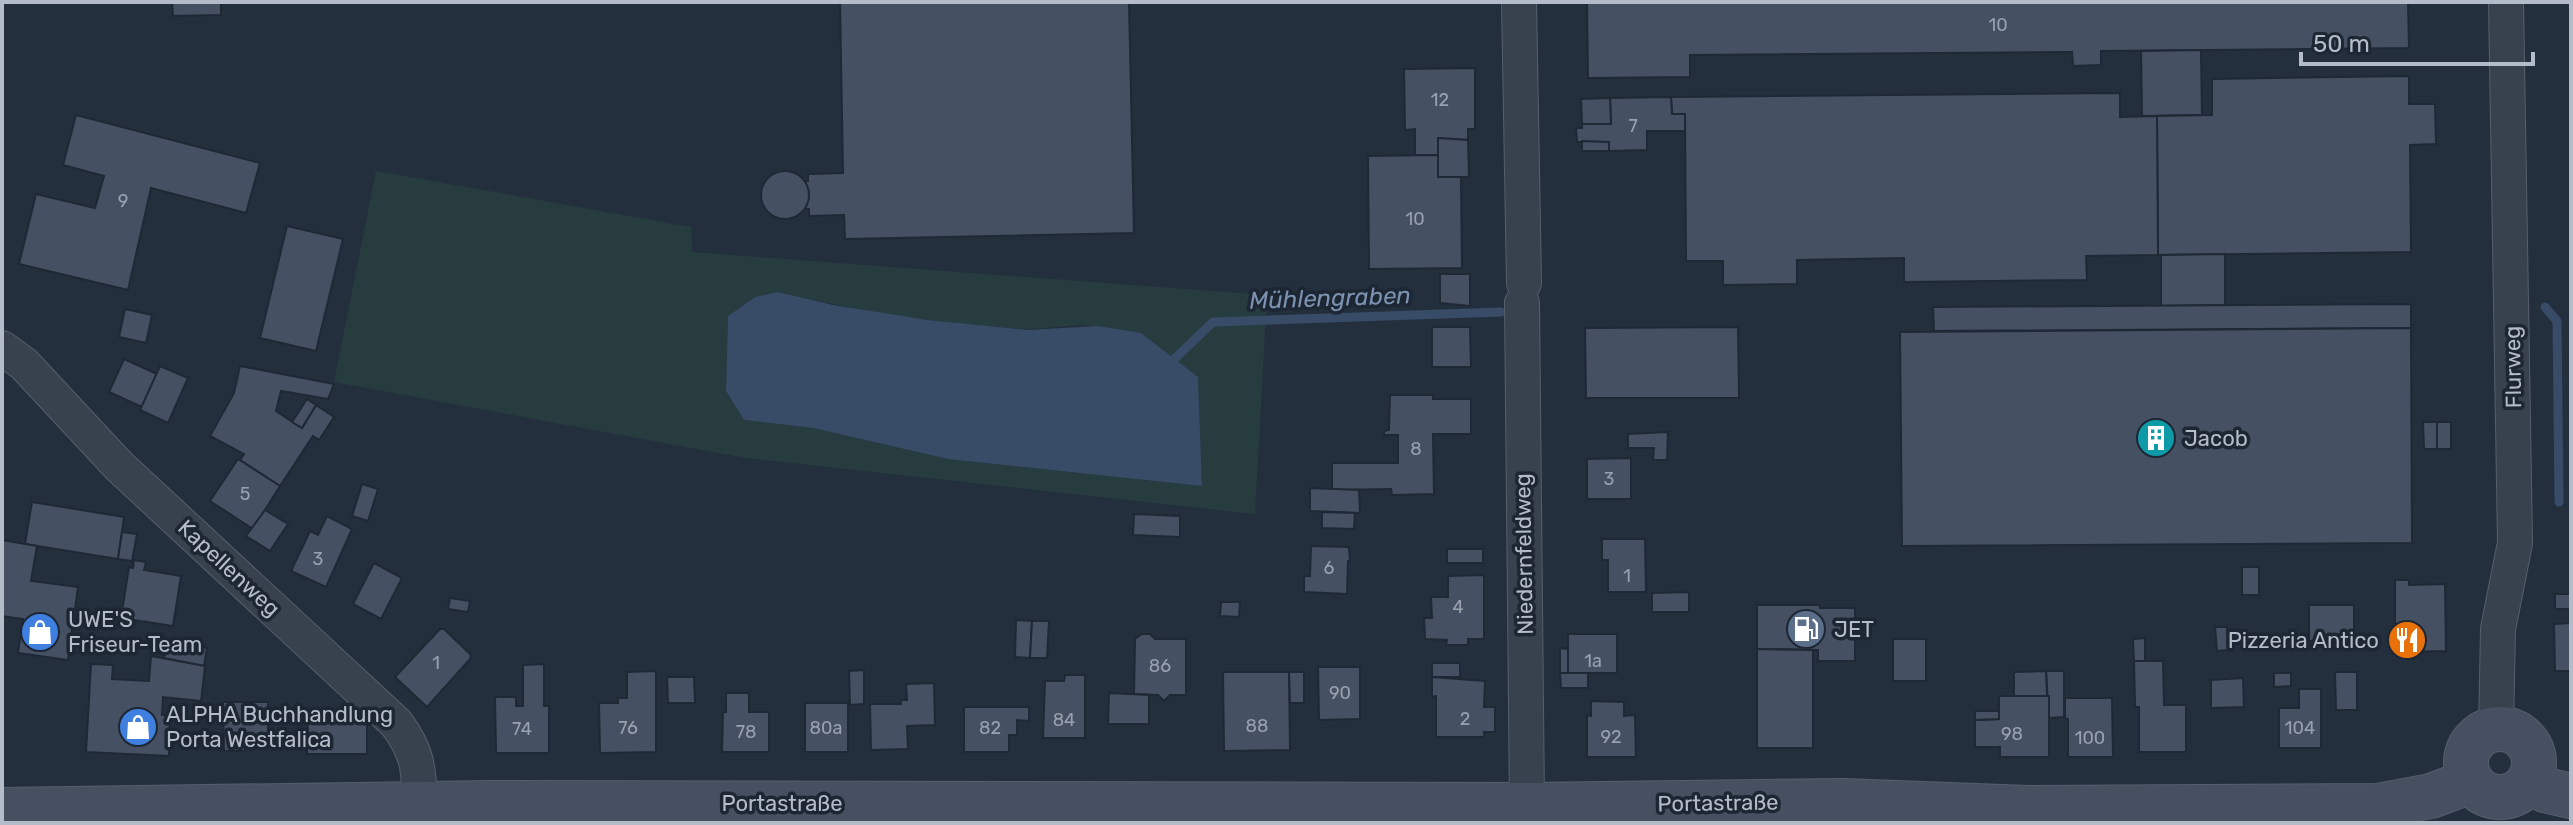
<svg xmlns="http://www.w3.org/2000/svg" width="2573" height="825" viewBox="0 0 2573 825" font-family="Rubik,sans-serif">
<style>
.green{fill:#263c3f;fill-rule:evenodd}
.water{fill:#394c67}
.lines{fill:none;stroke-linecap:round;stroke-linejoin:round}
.stream{stroke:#394c67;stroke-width:9}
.building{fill:#455162;stroke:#1f2835;stroke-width:2}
.street-casing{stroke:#565f6c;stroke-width:36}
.secondary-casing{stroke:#565f6c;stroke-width:46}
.street{stroke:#38414e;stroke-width:34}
.secondary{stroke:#465061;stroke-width:44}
.labels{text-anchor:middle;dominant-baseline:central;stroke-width:7;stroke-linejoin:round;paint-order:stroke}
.number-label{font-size:18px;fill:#98a1af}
.street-label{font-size:22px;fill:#b4bcc9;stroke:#1d2633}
.poi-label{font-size:22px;fill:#b4bcc9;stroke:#1d2633;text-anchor:start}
.water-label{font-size:24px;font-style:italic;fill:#7c92b1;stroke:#1d2633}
</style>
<rect width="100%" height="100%" fill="#242f3e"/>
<!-- green -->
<path class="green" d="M376,171L691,227L692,252L1267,295L1255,514L745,458L334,382ZM778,292C859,311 943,325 1027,329C1048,330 1081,322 1100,327C1133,337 1171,357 1198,377L1202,486L948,459L813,428L744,420L726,391L728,316L755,297Z"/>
<!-- water -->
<polygon class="water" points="778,292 833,305 928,320 1029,330 1098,326 1141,333 1198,377 1202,486 948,459 813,428 744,420 726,391 728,316 755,297"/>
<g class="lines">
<!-- stream -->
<g class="stream">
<polyline points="2545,307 2557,321 2559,502"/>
<polyline points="1167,366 1213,322 1501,312"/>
</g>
</g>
<!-- building -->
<g class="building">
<polygon points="172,2 221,2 221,15 173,16"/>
<polygon points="840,2 1129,2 1134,233 845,239 844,215 809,216 809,209 804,209 808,193 804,181 808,181 808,174 843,173"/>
<polygon points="1587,2 2408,2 2409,48 2101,51 2101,65 2073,66 2072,52 1690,55 1690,77 1588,78"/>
<polygon points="2201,50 2202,115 2142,116 2141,51"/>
<polygon points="1475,68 1475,129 1468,129 1468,140 1438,138 1438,155 1415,155 1415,129 1405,130 1404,69"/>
<polygon points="2409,76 2409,104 2435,104 2436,144 2410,145 2411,252 2158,255 2157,116 2212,115 2212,79"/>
<polygon points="2120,93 2120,117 2157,116 2158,255 2086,256 2087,280 1904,282 1904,258 1797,260 1797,284 1723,285 1723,261 1686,261 1685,114 1672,114 1671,97"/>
<polygon points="1671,97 1672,114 1685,114 1685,131 1647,131 1647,150 1609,151 1609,142 1577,142 1576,128 1582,128 1582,124 1611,124 1610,98"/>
<polygon points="1610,98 1611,124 1582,124 1581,99"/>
<polygon points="76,115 260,163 246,213 151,188 128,290 19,264 36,194 95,208 104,176 63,165"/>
<polygon points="1438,138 1468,140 1469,177 1438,177"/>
<polygon points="1582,141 1609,142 1609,151 1582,151"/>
<polygon points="1438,155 1438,177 1461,177 1462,268 1369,269 1368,156"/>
<circle cx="785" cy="195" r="24"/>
<polygon points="287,226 343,239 316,351 260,338"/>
<polygon points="2225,254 2225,305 2161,306 2161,255"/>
<polygon points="1440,274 1470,274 1470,306 1440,303"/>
<polygon points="2411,304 2411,328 1934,331 1933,307"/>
<polygon points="125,309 152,315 146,343 119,337"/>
<polygon points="1432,327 1470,327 1471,367 1432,367"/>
<polygon points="1738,327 1739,398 1586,398 1585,328"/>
<polygon points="2411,328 2412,543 1902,546 1900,332"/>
<polygon points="124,359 157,374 142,407 109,392"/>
<polygon points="160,366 188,378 168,423 140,410"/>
<polygon points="240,366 334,384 328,399 281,391 276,411 302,428 316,405 334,417 319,440 313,436 280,486 240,460 244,454 210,436 234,393"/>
<polygon points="1390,395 1433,395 1433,399 1471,399 1471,434 1433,434 1434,494 1392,495 1391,489 1332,490 1332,463 1398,463 1398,435 1384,435 1384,431 1389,430"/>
<polygon points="307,399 316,405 302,428 292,422"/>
<polygon points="2423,422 2437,422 2437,449 2424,449"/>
<rect x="2437" y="422" width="14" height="27"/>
<polygon points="1668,432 1667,460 1653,460 1654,448 1628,448 1628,434"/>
<polygon points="1631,458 1631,499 1587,499 1587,459"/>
<polygon points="238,459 280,486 253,529 210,501"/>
<polygon points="362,484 378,489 368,521 352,516"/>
<polygon points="1310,488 1359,490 1360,513 1310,511"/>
<polygon points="32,502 124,517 118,559 25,544"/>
<polygon points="265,510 288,524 270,551 246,536"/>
<polygon points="1322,512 1355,513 1354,529 1322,528"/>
<polygon points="1134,514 1180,516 1180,537 1133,535"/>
<polygon points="327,516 352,529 326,587 291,571 310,531 318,535"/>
<polygon points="122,532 137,534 132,561 118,559"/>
<polygon points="1602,539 1645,539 1646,592 1608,592 1608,560 1602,560"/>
<polygon points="2,540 37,546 31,581 78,587 68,660 18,653 23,619 2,616"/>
<polygon points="1311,546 1349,547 1350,561 1348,561 1347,594 1304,592 1304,576 1310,576"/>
<rect x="1447" y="549" width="36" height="14"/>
<polygon points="134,560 146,562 144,570 181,576 173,626 121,618 129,567 133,568"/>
<polygon points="374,563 402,578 381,619 353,604"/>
<rect x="2242" y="567" width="17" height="28"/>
<polygon points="1484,575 1484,639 1468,639 1468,645 1446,645 1447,640 1425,639 1424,618 1432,618 1431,597 1448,597 1448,576"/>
<polygon points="2395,580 2409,580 2409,585 2445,584 2446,651 2395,652"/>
<polygon points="1689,592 1689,612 1652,612 1652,593"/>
<rect x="2555" y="594" width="16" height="15"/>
<polygon points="450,598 470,601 468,612 448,609"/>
<polygon points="1221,602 1240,602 1239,617 1220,616"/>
<polygon points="1757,605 1820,605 1820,608 1855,608 1855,661 1818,661 1818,650 1757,649"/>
<rect x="2309" y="605" width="45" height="36"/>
<polygon points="1016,620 1032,621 1030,658 1015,657"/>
<polygon points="1032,621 1049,621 1047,658 1030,658"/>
<polygon points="2571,623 2571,671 2555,671 2554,624"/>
<polygon points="2215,627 2227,627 2228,650 2217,651"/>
<polygon points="440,629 444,629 470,654 471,658 427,707 395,677"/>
<polygon points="1142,634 1150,634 1155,639 1186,639 1186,695 1170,695 1164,701 1158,695 1134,694 1135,639"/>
<rect x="1568" y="634" width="49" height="39"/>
<polygon points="2145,638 2145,661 2134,661 2133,639"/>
<rect x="1893" y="639" width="33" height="42"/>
<polygon points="167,640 207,648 204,666 164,658"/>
<polygon points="1560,648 1568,649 1568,673 1560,673"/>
<polygon points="1757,649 1813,650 1813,748 1757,748"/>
<polygon points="151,656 205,666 201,701 163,697 162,715 170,715 169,756 86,752 91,664 113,665 112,679 149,681"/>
<polygon points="2134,661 2163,661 2164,705 2186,705 2186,752 2139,752 2139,707 2135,707"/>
<rect x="1432" y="663" width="28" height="14"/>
<polygon points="544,664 544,706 549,706 549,753 496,753 495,697 516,697 516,706 523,706 523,665"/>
<polygon points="1318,667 1360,667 1360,719 1319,720"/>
<polygon points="864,670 864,704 850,705 849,671"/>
<polygon points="656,671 656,752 600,753 599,703 618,703 618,698 627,698 627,672"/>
<polygon points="2046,671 2064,671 2064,717 2049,718"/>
<polygon points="2046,671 2047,696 2014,696 2014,672"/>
<polygon points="1223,672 1289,672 1290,750 1224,751"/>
<polygon points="1289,672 1304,672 1304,703 1290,703"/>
<polygon points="2335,672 2357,672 2357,710 2336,710"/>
<polygon points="1560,673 1588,673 1588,688 1561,688"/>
<polygon points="2274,673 2291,673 2291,686 2274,687"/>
<polygon points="1065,675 1085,675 1085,738 1043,738 1045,681 1064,681"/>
<polygon points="667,677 694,677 695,703 668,703"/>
<polygon points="1432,677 1485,681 1484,707 1495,707 1495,732 1484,732 1484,737 1436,737 1436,696 1432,697"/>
<polygon points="2243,678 2244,707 2211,708 2211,680"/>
<polygon points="934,683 935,725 907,726 908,749 871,750 870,704 901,704 901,700 907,700 906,684"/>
<polygon points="2299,689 2321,689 2321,748 2279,748 2279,708 2299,708"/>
<polygon points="726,693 749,693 749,712 769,712 769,752 722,752 723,712 726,712"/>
<polygon points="1109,693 1149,695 1149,724 1108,724"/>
<polygon points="1999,696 2049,696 2049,757 2000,757 2000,747 1975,747 1975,720 1999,719"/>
<polygon points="2065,698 2112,698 2113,757 2068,757 2068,719 2065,718"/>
<polygon points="1591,701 1624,702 1624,716 1635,715 1636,757 1587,757 1587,715 1591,716"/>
<polygon points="223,702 268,702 268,742 244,743 245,751 224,751"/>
<rect x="805" y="703" width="43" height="49"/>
<polygon points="964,707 1029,707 1029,721 1017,720 1017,735 1009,735 1009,752 964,752"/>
<polygon points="1975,711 1999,711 1999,719 1975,720"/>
<polygon points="308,714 362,715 367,718 367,754 307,754"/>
</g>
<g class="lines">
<!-- street casing -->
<g class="street-casing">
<g id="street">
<polyline points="1519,2 1524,283"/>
<polyline points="1522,303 1527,805"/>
<path d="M2,348L24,364L119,466L396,723C418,752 419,769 420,805"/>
<polyline points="2496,730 2498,629 2515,543 2506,2"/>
</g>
</g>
<!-- secondary casing -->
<g class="secondary-casing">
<g id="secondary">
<circle cx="2500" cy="763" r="34"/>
<polyline points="2529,781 2545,790 2571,796"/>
<polyline points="2,810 492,803 1527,805 1843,801 2028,808 2377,806 2431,796 2471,781"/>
</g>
</g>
<!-- street -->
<use href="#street" class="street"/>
<!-- secondary -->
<use href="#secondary" class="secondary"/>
</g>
<!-- icons -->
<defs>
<g id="building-disc" transform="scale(2)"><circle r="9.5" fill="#0f9aa8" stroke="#1d2633"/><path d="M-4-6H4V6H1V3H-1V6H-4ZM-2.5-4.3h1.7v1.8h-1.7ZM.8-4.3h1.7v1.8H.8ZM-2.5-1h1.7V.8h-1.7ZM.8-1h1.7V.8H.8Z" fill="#fff"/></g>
<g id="fuel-disc" transform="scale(2)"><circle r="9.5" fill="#5c6f8a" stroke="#1d2633"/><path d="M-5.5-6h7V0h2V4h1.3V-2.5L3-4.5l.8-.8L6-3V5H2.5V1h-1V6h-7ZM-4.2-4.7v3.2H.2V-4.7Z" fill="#fff"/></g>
<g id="shop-disc" transform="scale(2)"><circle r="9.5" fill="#3f7fe0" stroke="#1d2633"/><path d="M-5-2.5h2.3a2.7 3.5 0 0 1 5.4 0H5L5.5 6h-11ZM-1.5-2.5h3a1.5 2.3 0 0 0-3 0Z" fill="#fff"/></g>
<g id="restaurant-disc" transform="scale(2)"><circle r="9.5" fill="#e8710a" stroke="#1d2633"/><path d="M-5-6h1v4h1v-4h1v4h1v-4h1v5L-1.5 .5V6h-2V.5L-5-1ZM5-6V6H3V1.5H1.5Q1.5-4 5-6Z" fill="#fff"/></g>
</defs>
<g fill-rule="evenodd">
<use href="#building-disc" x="2156" y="438"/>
<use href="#fuel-disc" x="1806" y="629"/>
<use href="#shop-disc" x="40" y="632"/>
<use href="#restaurant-disc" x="2407" y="640"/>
<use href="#shop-disc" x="138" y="727"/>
</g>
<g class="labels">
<!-- number labels -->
<g class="number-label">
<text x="1998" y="25">10</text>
<text x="1440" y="100">12</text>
<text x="1633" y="126">7</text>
<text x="123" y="201">9</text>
<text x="1415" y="219">10</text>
<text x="1416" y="449">8</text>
<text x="1609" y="479">3</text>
<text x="245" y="494">5</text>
<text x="318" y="559">3</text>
<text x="1329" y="568">6</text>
<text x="1627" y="576">1</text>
<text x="1458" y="607">4</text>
<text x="1593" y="661">1a</text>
<text x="436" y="663">1</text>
<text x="1160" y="666">86</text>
<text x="1340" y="693">90</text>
<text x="1465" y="719">2</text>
<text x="1064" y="720">84</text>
<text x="1257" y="726">88</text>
<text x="628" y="728">76</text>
<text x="826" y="728">80a</text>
<text x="990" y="728">82</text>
<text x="2300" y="728">104</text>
<text x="522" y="729">74</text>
<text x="746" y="732">78</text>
<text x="2012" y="734">98</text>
<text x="1611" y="737">92</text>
<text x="2090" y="738">100</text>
</g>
<!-- street labels -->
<g class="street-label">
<text transform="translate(2513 367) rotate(-91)">Flurweg</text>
<text transform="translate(1524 554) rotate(-91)">Niedernfeldweg</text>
<text transform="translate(229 568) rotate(43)">Kapellenweg</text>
<text x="782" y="803">Portastraße</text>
<text transform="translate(1718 803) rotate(-1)">Portastraße</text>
</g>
<!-- poi labels -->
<g class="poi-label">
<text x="2184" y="438">Jacob</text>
<text x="68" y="619">UWE'S<tspan x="68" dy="25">Friseur-Team</tspan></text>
<text x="1834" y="629">JET</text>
<text x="2379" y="640" text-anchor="end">Pizzeria Antico</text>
<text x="166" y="714">ALPHA Buchhandlung<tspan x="166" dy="25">Porta Westfalica</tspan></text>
</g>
<!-- water labels -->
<g class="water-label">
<text transform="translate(1330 298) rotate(-2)">Mühlengraben</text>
</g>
</g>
<!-- border -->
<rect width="2573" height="825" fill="none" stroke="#b4bcc9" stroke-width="8"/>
<!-- scale -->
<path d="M2301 52v12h232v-12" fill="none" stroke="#b4bcc9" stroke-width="4"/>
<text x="2313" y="52" font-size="24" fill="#b4bcc9" stroke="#1d2633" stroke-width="6" paint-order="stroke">50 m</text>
</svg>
